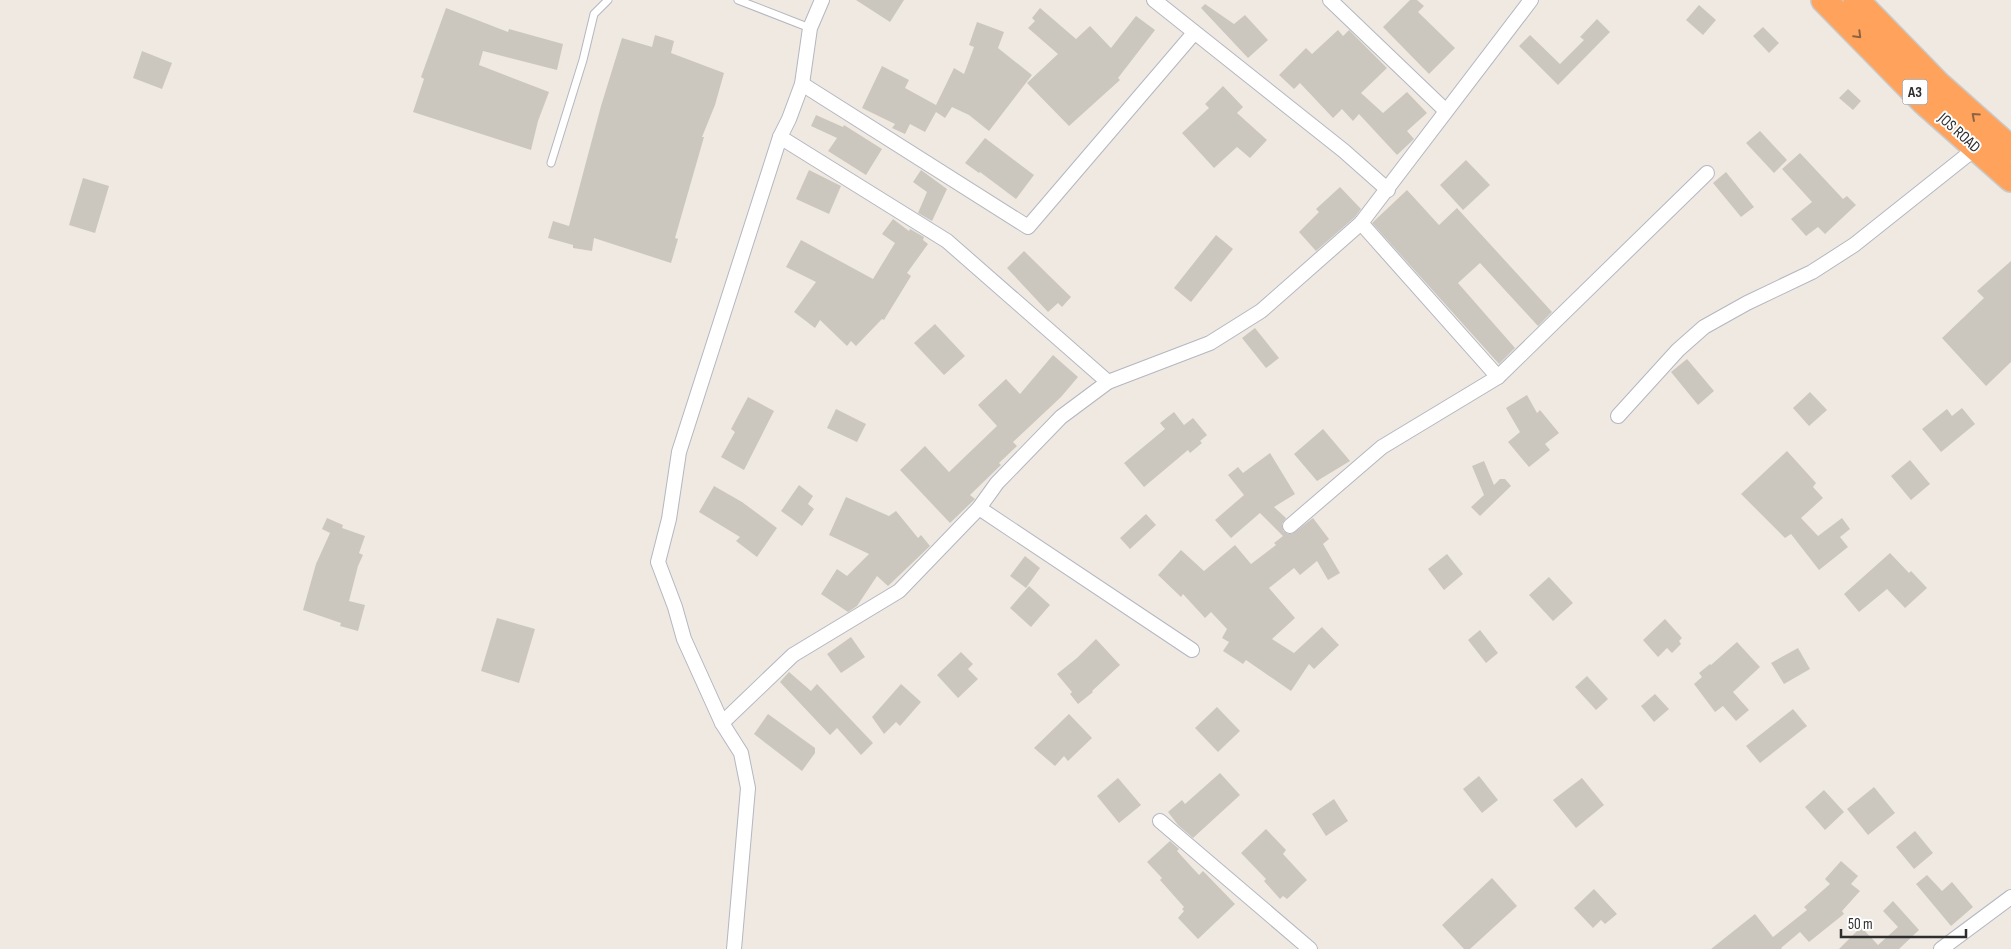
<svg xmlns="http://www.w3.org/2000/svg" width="2011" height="949" viewBox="0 0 2011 949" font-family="'Sofia Sans Condensed',sans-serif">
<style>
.building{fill:#cbc7bf}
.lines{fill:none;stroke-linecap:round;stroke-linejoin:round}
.lane-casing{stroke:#b4b7c1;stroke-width:9}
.street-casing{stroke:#b4b7c1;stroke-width:16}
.highway-casing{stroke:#c9c9c9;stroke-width:28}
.lane{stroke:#fff;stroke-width:7}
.street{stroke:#fff;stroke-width:14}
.highway{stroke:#ffa35c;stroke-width:25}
.oneway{stroke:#8c6343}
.labels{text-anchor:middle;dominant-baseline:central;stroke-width:4;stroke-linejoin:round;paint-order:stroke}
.shield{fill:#fff;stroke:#6d6d6d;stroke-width:1}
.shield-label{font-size:15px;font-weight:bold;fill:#2e2e2e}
.street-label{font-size:16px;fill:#2e2e2e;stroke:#fff}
</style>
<rect width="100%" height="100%" fill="#efe9e1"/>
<!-- building -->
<g class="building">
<polygon points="856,0 904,0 890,22"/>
<polygon points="1410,0 1417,0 1424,6 1418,12 1455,48 1429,74 1383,27"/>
<polygon points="1205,4 1234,24 1245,15 1268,40 1248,58 1201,8"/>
<polygon points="1699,5 1716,20 1703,35 1686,20"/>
<polygon points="446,8 508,32 509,29 563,44 557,70 483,51 479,65 549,92 538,121 531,150 413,112 424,79 421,77"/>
<polygon points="1040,8 1076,39 1090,26 1111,48 1136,16 1155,30 1118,78 1120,80 1069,126 1027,83 1058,54 1028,28 1035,21 1032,18"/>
<polygon points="1597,19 1610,32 1558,85 1519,46 1530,35 1560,64 1584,40 1580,37"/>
<polygon points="977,22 1004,32 998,48 1032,75 989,131 969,115 952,107 945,118 936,112 925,132 910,124 905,134 892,128 895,124 862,108 882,66 909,80 905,88 936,105 954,68 964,74 974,47 969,45"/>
<polygon points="1763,27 1779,43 1769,53 1753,36"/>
<polygon points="1338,30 1343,36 1349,30 1387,68 1361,93 1383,113 1407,92 1427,113 1407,131 1414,139 1397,155 1359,114 1353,121 1342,109 1333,118 1300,83 1294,89 1279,75 1306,48 1312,54"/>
<polygon points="655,35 674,41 671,53 724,73 715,105 702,137 704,137 675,238 678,239 671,263 594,238 592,251 573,248 573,245 548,238 553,221 569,226 601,106 622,38 652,47"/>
<polygon points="142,51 172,63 162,89 133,78"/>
<polygon points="1223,86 1243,107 1237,113 1267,140 1250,158 1237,147 1214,168 1182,133 1209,108 1205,104"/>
<polygon points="1848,89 1861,101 1853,110 1839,98"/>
<polygon points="816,115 843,127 844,125 882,149 866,175 828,151 837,138 811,126"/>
<polygon points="1760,131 1787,160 1774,173 1746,143"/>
<polygon points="985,138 1034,175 1016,199 980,172 979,173 965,163"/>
<polygon points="1800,153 1843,199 1847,196 1856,205 1825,234 1818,227 1806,236 1791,219 1812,202 1782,169"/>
<polygon points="1466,160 1490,185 1463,210 1440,185"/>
<polygon points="809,170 841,186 829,214 796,199"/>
<polygon points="921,170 947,189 932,221 918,213 927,192 913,182"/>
<polygon points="1726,172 1754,207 1741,217 1713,183"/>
<polygon points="83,178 109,186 95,233 69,225"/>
<polygon points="1340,187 1361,209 1355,217 1316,251 1299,232 1319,212 1316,209"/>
<polygon points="1407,190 1439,225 1457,208 1552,312 1538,326 1480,263 1458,283 1515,348 1499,364 1372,223"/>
<polygon points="893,219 909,231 910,229 924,237 923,240 928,244 907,273 911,276 884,320 882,319 856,346 851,341 847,346 820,320 815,328 794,312 816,282 786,267 801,240 873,279 895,243 882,234"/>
<polygon points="1216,235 1233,249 1191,302 1174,288"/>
<polygon points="1024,251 1071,297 1062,307 1058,303 1048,312 1007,268"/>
<polygon points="2011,261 2011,362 1986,386 1942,338 1984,298 1977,291"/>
<polygon points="935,324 965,356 944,375 914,343"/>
<polygon points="1255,328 1279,358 1266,368 1242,338"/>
<polygon points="1053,355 1078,377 1061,397 1013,442 1017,446 999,463 1001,465 970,495 975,499 950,523 900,470 925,446 949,472 997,426 978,405 1006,379 1020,394"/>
<polygon points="1687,359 1714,391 1698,405 1671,372"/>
<polygon points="1810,392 1827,410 1809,426 1793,408"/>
<polygon points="1527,395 1537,413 1540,410 1559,433 1545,444 1550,450 1529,467 1508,442 1520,432 1506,408"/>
<polygon points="748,397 774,411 744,470 721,457 735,432 731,429"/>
<polygon points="1962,408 1975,424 1941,452 1922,429 1947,409 1952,416"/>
<polygon points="836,409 866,424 857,442 827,428"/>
<polygon points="1174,412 1184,425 1193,418 1207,435 1200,441 1202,443 1190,453 1188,450 1144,487 1124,463 1165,429 1160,423"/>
<polygon points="1323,429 1350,461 1317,481 1294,454"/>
<polygon points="1787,451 1816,483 1813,487 1823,498 1801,518 1818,536 1842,518 1850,529 1840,537 1848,547 1819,570 1791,534 1785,538 1741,494"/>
<polygon points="1270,453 1295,494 1274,507 1286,518 1282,524 1283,531 1288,534 1292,534 1313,518 1329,539 1323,544 1340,573 1328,580 1317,561 1300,575 1294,568 1269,588 1295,618 1272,639 1294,653 1322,627 1339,645 1314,669 1309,664 1291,691 1246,660 1243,664 1223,651 1229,642 1222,638 1227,629 1211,612 1205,618 1183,594 1181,597 1158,575 1181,550 1204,571 1235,545 1251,564 1276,545 1274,543 1283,536 1260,513 1231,538 1215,520 1244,495 1228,475 1238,467 1243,473"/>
<polygon points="1910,460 1930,484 1911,500 1891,476"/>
<polygon points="1484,461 1494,485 1500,479 1505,479 1511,486 1480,516 1471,507 1484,495 1472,466"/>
<polygon points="799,485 813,496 808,504 814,509 802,526 781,511"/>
<polygon points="714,486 742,502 777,528 757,557 736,541 740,537 699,512"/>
<polygon points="846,497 889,516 896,511 918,538 921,535 930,546 888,586 877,576 857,606 848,612 821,594 837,569 847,576 869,554 829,535"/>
<polygon points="1146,514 1156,525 1130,549 1120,538"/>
<polygon points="327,518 343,525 342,528 365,536 359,553 363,555 358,566 349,601 365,605 358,631 340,626 341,623 303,610 316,564 330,533 322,529"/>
<polygon points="1890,553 1909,573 1911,571 1927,588 1905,608 1887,589 1859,612 1844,594"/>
<polygon points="1447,554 1463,574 1444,590 1428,569"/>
<polygon points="1025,556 1040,568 1026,588 1010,576"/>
<polygon points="1549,577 1573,603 1553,621 1529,595"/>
<polygon points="1029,586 1050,605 1031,627 1010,608"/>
<polygon points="497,618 535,629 519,683 481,671"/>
<polygon points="1665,619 1682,638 1679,641 1681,644 1672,653 1667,648 1658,657 1643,640"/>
<polygon points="1480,630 1498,653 1486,663 1468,640"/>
<polygon points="851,637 865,657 841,673 827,654"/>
<polygon points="1096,639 1120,665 1092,691 1093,692 1078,704 1070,694 1072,692 1057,674 1077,658"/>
<polygon points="1737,642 1760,667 1733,692 1749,710 1736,721 1723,706 1715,712 1694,684 1702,677 1699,673 1710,664 1711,665"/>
<polygon points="1798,648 1810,669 1784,684 1771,663"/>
<polygon points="961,652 973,664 968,669 978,679 958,698 937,675"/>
<polygon points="789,672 811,691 817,684 873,743 861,755 837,728 830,735 780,682"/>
<polygon points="1587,676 1608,699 1596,710 1575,687"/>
<polygon points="901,684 921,702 900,726 896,722 884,734 872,717"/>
<polygon points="1655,694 1669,709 1654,722 1641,706"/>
<polygon points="1217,707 1240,731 1218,752 1195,728"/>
<polygon points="1793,709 1807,726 1760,763 1746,746"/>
<polygon points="768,714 815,748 815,753 802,771 754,734"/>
<polygon points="1069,714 1092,738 1068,761 1064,756 1055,766 1034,748"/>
<polygon points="1220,773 1240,795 1193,838 1178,825 1168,812 1182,800 1185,804"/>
<polygon points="1479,776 1498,800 1482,813 1463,789"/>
<polygon points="1118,778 1141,805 1119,823 1097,796"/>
<polygon points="1582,778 1604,805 1576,828 1553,800"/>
<polygon points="1874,787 1895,813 1868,835 1847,809"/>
<polygon points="1824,790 1844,812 1825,830 1805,807"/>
<polygon points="1334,799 1348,821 1326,836 1312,814"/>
<polygon points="1266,829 1286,850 1283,854 1307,880 1287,899 1283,896 1280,899 1264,881 1266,879 1241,853"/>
<polygon points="1915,831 1933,853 1914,869 1896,847"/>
<polygon points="1170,841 1179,849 1177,851 1199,875 1203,871 1235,904 1198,939 1178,918 1184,911 1182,909 1184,907 1160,880 1162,878 1147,862"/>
<polygon points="1841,861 1858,876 1851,884 1860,891 1842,911 1844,914 1809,942 1800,932 1781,948 1782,949 1711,949 1755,914 1773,937 1807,910 1804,907 1830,884 1825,879"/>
<polygon points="1927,875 1942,891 1952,882 1973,907 1951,926 1916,884"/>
<polygon points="1492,878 1517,906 1470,949 1464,949 1442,925"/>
<polygon points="1594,889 1617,914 1605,924 1601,920 1593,928 1574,908"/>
<polygon points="1893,901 1919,930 1899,949 1839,949 1861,927 1878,945 1898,927 1883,911"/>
</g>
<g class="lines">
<!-- lane casing -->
<g class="lane-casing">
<g id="lane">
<polyline points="738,0 810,28"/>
<polyline points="551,163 583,60 594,14 608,0"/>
</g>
</g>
<!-- street casing -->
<g class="street-casing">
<g id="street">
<polyline points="1154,0 1344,151 1388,190"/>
<polyline points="1330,0 1446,111"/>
<polyline points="802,84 1028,227 1194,33"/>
<polyline points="780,137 947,241 1108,382"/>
<polyline points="1361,223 1498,377"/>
<polyline points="1618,416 1678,350 1704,327 1747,303 1812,272 1854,245 1976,148"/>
<polyline points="979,508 1192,650"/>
<polyline points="1290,526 1382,447 1498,377 1707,173"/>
<polyline points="722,723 793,655 899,591 979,508 997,483 1061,417 1108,382 1210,343 1261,311 1361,223 1531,0"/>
<polyline points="1160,821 1310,949"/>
<polyline points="734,949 748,788 741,753 722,723 684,639 675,607 658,562 669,519 679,452 780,137 789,119 802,84 810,28 822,0"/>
<polyline points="1941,949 2011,897"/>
</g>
</g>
<!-- highway casing -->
<g class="highway-casing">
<g id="highway">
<polyline points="1824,0 1924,102 2011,179"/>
<polyline points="1856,0 1938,84 2011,149"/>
</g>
</g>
<!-- lane -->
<use href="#lane" class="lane"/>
<!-- street -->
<use href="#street" class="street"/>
<!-- highway -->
<use href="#highway" class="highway"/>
</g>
<!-- one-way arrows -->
<defs><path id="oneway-chevron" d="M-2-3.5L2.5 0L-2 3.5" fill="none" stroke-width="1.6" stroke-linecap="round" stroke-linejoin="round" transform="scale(1.25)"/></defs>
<g class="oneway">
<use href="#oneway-chevron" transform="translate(1858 35) rotate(45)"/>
<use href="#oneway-chevron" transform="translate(1975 116) rotate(-138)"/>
</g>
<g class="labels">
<!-- shield labels -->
<rect class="shield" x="1902.5" y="79.5" width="25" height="25" rx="4"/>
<g class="shield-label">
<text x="1915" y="92">A3</text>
</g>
<!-- street labels -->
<g class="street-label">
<text transform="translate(1959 133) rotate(42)">JOS ROAD</text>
</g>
</g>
<!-- scale -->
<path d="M1841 929v8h125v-8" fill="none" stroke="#2e2e2e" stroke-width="2.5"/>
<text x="1848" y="929" font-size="15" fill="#2e2e2e" stroke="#ffffff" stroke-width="4" paint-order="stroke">50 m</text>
</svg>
